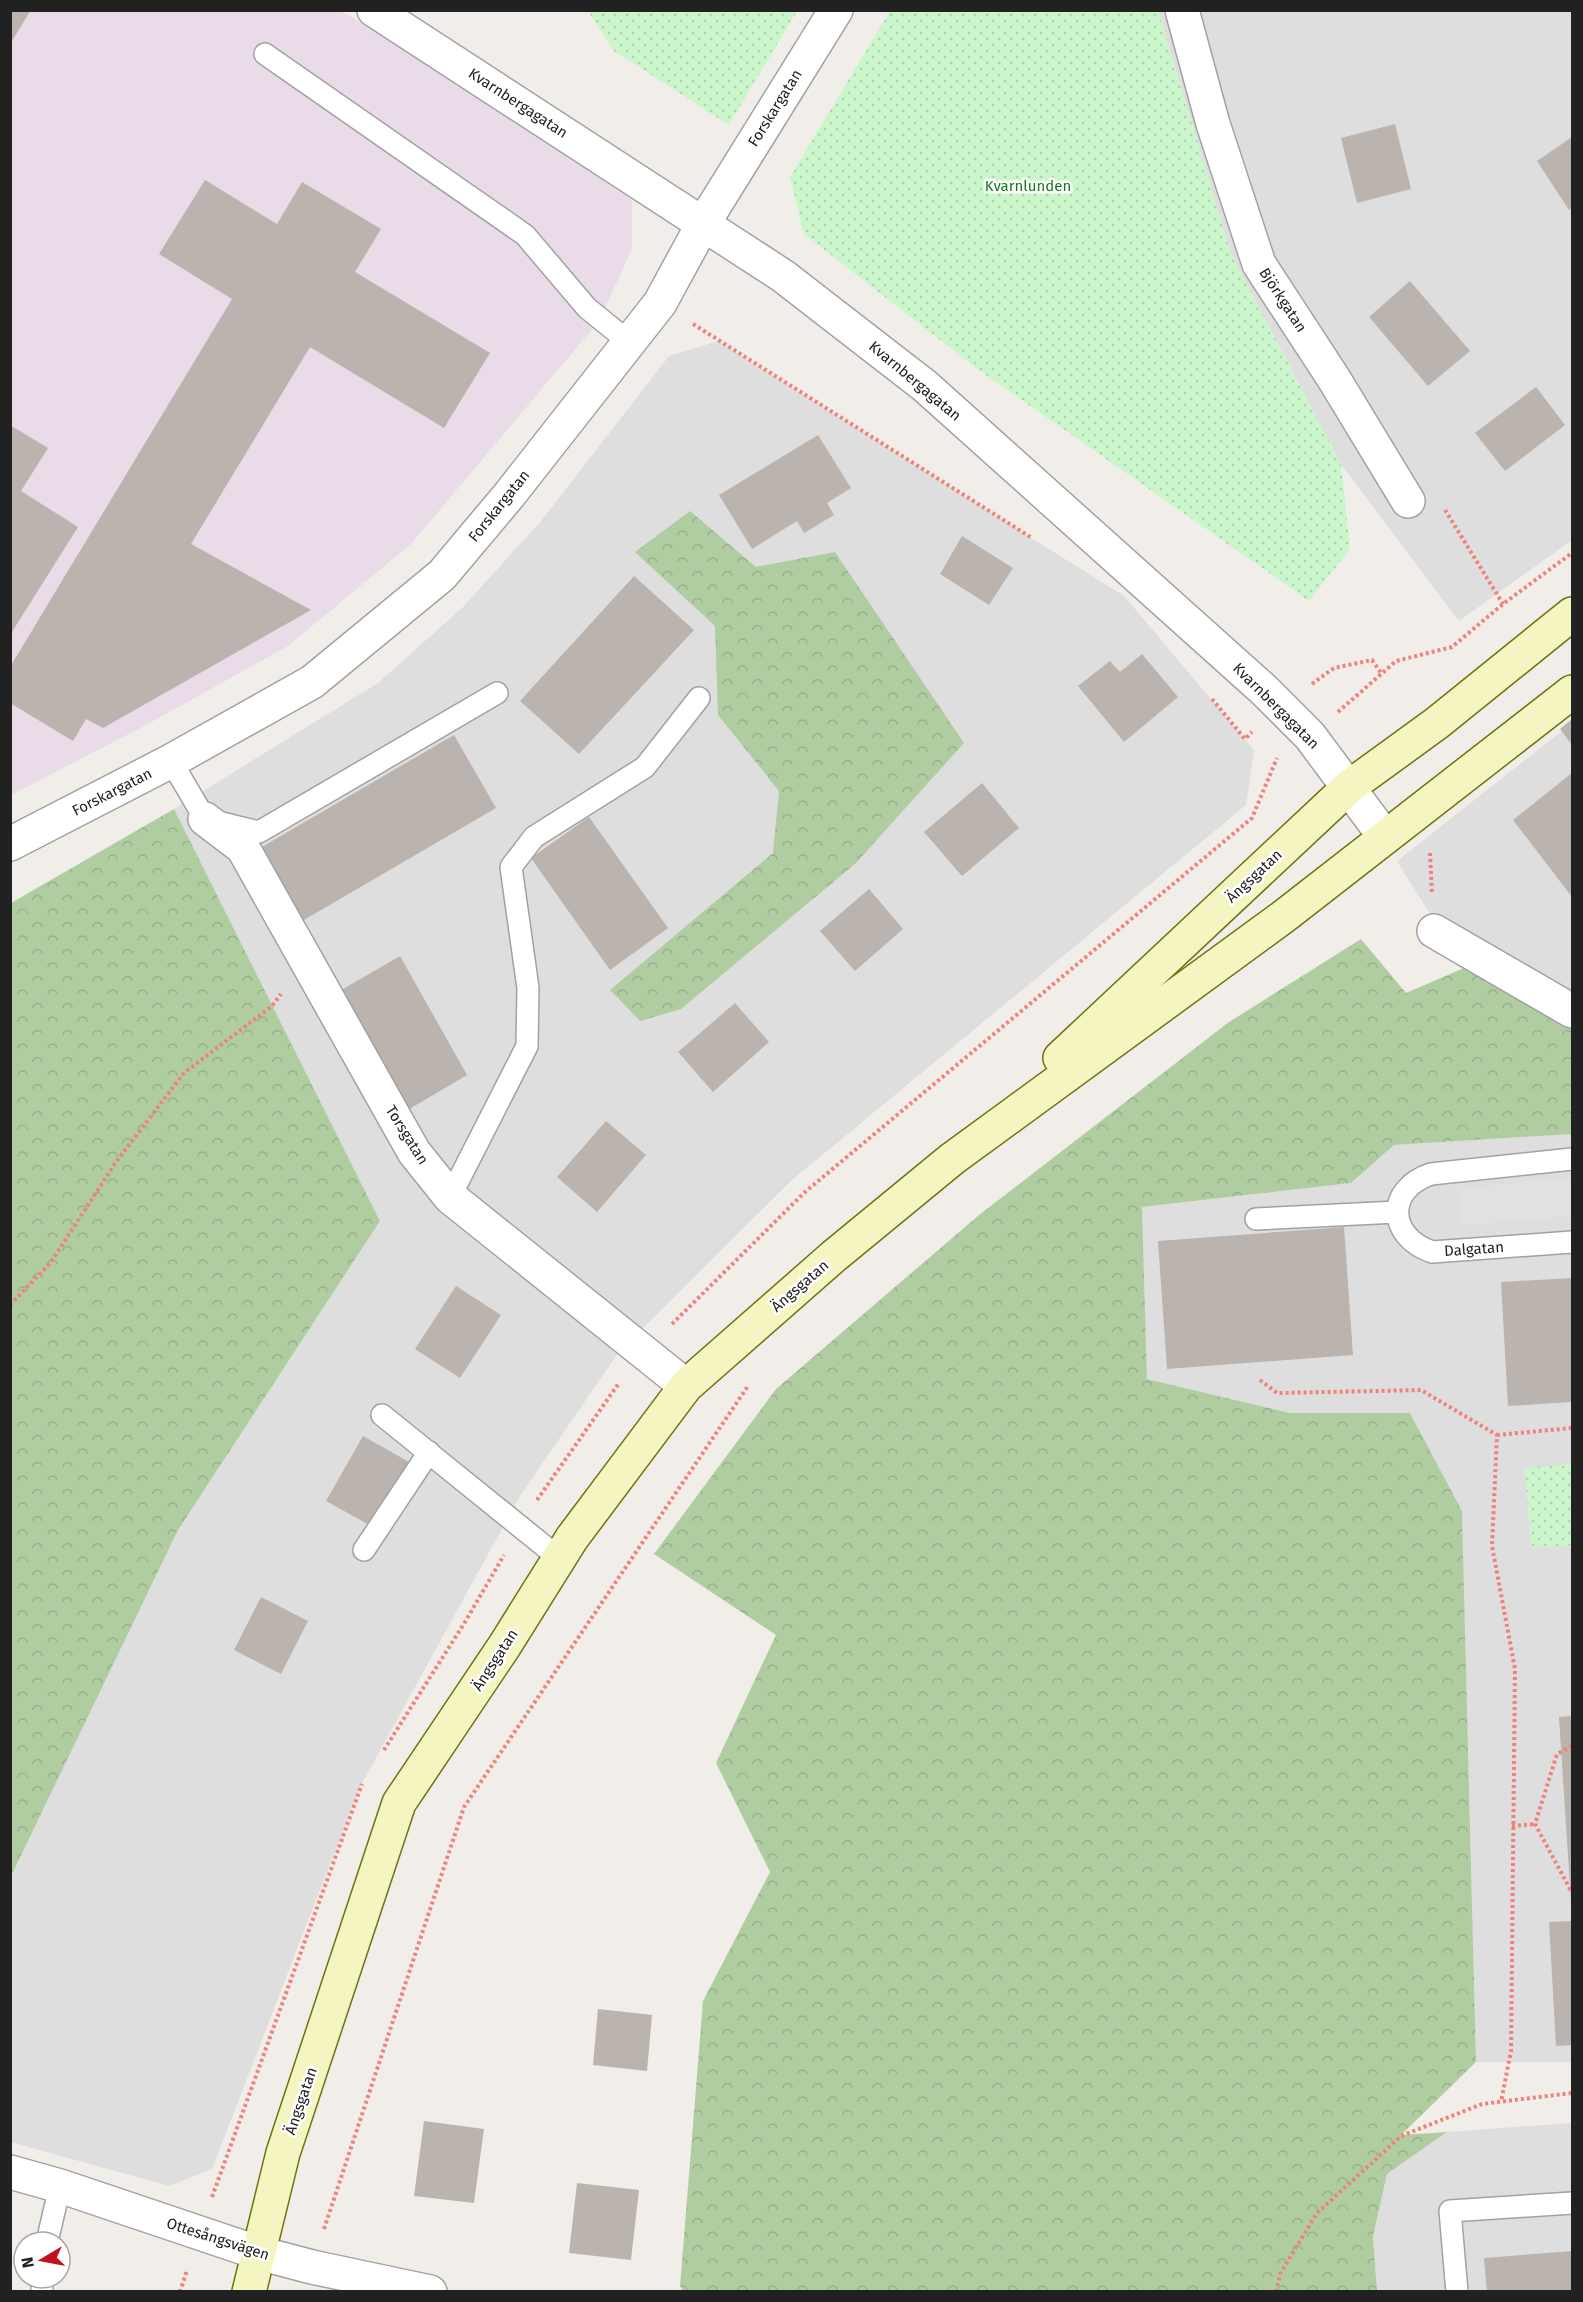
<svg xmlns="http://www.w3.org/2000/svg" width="1583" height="2302" viewBox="0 0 1583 2302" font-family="'Fira Sans',sans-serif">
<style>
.residential{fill:#dfdede}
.industrial{fill:#e9dbe7}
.forest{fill:url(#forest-crowns)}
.park{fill:url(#park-dots)}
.parking{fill:#e1e1e1}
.building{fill:#bab3ae}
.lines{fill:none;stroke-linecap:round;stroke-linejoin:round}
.service-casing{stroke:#a2a2a2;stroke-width:24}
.minor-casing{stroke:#a2a2a2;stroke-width:36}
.secondary-casing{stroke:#6d730e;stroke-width:36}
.path{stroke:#f0817b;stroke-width:4;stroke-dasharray:3 3;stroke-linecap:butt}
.service{stroke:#fff;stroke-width:21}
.minor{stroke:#fff;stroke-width:33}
.secondary{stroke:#f5f5c2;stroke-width:33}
.labels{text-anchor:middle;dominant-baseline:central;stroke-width:5;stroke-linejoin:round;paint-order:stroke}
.street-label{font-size:15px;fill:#212121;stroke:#fff}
.park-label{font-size:15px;fill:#157a18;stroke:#fff}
</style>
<defs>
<pattern id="forest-crowns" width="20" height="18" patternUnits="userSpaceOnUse" patternTransform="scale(1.5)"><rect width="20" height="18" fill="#b0cda1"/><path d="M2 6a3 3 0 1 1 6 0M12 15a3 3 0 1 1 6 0" fill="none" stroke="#97b08a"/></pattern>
<pattern id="park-dots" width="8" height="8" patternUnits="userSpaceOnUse" patternTransform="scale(1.5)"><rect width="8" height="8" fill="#cbf6cc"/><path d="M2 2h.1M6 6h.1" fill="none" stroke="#aed3af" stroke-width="1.8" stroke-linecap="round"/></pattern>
</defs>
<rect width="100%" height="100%" fill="#f1eee9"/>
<!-- residential -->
<g class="residential">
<polygon points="1158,11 1572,11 1572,540 1459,621 1341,464 1231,254"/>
<polygon points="718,341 1124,596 1254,750 1246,805 792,1180 618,1353 520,1496 359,1789 212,2169 169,2186 11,2142 10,1876 178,1530 380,1221 174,809 378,683 462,608 541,521 669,356"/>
<polygon points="1572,723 1572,1044 1464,968 1397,861"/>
<polygon points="1572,1134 1572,2062 1476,2062 1462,1511 1410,1413 1290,1413 1147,1379 1142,1207 1351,1183 1394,1145"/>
<polygon points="1572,2123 1572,2291 1377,2291 1373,2238 1387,2174 1447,2132"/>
</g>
<!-- industrial -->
<polygon class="industrial" points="11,11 341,11 406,49 632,200 632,249 599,321 411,544 288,646 148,724 11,795"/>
<!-- forest -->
<g class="forest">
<polygon points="690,511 756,567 835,552 964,743 856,863 681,1009 640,1021 610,990 773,853 779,791 718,715 715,626 635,552"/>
<polygon points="174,809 380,1221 178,1530 11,1876 11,903"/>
<polygon points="1361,939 1406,993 1464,968 1572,1029 1572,1134 1394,1145 1351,1183 1142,1207 1147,1379 1290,1413 1410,1413 1462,1511 1476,2062 1401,2135 1447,2132 1387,2174 1373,2237 1377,2291 683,2291 680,2286 703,2001 770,1872 716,1763 776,1635 654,1554 776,1389 979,1215 1229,1022"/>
</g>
<!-- park -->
<g class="park">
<polygon points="588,11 797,11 729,125 614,51"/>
<polygon points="890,11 1158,11 1231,254 1341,464 1350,549 1309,601 976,368 804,234 790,177"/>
<polygon points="1572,1464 1572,1545 1531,1548 1525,1468"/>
</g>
<!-- parking -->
<polygon class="parking" points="1572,1178 1572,1216 1462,1225 1459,1188"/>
<!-- building -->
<g class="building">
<polygon points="10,10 31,10 10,44"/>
<polygon points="1395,124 1411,189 1357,203 1341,138"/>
<polygon points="1572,137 1572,208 1569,210 1537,161"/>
<polygon points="205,180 277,224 302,182 381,229 355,272 490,353 444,428 310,347 191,544 311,610 103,728 86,719 73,741 10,703 10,667 232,299 159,254"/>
<polygon points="1410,281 1470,351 1428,386 1369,317"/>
<polygon points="1536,387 1565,425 1505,471 1475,433"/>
<polygon points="10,425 48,448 21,491 78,527 10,635"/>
<polygon points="818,435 851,488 827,503 834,515 804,533 797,521 752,549 719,495"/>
<polygon points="962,536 1013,568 989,605 940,574"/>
<polygon points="634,576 694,630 579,754 520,701"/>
<polygon points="1142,654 1178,697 1124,742 1078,686 1110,661 1120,672"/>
<polygon points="1572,719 1572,745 1560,729"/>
<polygon points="454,735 496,808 297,924 255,851"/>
<polygon points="1572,773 1572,897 1513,820"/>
<polygon points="982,783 1019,828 962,876 924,832"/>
<polygon points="589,817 668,928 610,970 531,858"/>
<polygon points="869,889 903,929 855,971 820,931"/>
<polygon points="400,956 467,1075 406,1111 338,992"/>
<polygon points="735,1003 769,1042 713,1092 678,1052"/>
<polygon points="606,1121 646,1155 597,1212 557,1177"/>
<polygon points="1344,1227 1353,1355 1167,1369 1158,1241"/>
<polygon points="1572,1278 1572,1402 1508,1406 1501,1282"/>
<polygon points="456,1286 501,1315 460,1378 415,1349"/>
<polygon points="363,1436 409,1462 373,1527 326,1501"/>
<polygon points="261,1597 308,1621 281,1674 234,1650"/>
<polygon points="1572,1716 1572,1902 1571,1902 1559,1717"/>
<polygon points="1572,1921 1572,2045 1556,2046 1549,1922"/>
<polygon points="598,2009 652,2015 647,2071 593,2065"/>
<polygon points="424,2121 484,2129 474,2203 414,2196"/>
<polygon points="577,2183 639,2190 631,2260 569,2253"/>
<polygon points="1572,2251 1572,2292 1487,2292 1484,2258"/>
</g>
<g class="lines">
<!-- service casing -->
<g class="service-casing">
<g id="service">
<polyline points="265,54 525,235 587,308 629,342"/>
<polyline points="171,761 205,819 259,832 497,693"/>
<path d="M1572,1159L1431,1174C1386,1189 1387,1236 1432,1252L1572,1242"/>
<polyline points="450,1197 527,1046 528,988 511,867 534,837 645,767 699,698"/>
<polyline points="1256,1219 1397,1212"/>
<polyline points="382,1415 559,1558"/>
<polyline points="364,1550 429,1452"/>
<polyline points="47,2242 60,2186"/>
<polyline points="42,2278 42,2292"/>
<polyline points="1457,2292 1450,2211 1572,2203"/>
</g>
</g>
<!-- minor casing -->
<g class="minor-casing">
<g id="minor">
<polyline points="374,10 783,276 925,386 1264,690 1310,736 1385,837"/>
<polyline points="1182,10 1213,124 1259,264 1334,379 1408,501"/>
<polyline points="205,819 243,848 414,1152 450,1197 686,1386"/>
<polyline points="10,844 171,761 312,682 442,575 510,494 660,303 703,224 836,10"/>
<polyline points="1434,931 1572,1011"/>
<polyline points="10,2172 60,2186 259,2253 312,2267 430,2292"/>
</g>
</g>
<!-- secondary casing -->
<g class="secondary-casing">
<g id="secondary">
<polyline points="1060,1058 1349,787 1437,723 1572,614"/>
<polyline points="249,2292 283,2153 399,1803 505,1645 572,1538 686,1386 834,1256 952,1159 1283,917 1572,692"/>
</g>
</g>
<!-- path -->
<g class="path">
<polyline points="693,324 1032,538"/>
<polyline points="1445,510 1503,604"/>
<polyline points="1312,684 1334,668 1372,660 1382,674"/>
<polyline points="1212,699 1245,739 1252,732"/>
<polyline points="1338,712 1396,661 1452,647 1503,604 1572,553"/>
<polyline points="1430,853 1432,894"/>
<polyline points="10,1305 51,1262 116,1162 184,1073 272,1006 281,994"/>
<polyline points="672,1324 805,1192 1252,818 1277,758"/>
<polyline points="1260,1380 1277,1393 1421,1390 1497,1435 1492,1546 1515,1669 1511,2051 1501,2102"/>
<polyline points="1497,1435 1572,1428"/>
<polyline points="537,1500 619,1383"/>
<polyline points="1572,1746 1557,1754 1535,1824 1570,1889 1572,1890"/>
<polyline points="384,1750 465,1622 504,1555"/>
<polyline points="1512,1826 1535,1824"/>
<polyline points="212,2197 362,1784"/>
<polyline points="324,2229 464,1807 748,1386"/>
<polyline points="180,2292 187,2270"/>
<polyline points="1276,2292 1280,2274 1317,2213 1401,2136 1482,2104 1572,2093"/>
</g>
<!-- service -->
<use href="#service" class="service"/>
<!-- minor -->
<use href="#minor" class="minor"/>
<!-- secondary -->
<use href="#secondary" class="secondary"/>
</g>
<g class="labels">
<!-- street labels -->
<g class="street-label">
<text transform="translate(518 103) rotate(33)">Kvarnbergagatan</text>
<text transform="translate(775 108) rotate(-58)">Forskargatan</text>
<text transform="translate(1283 300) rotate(57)">Björkgatan</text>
<text transform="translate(915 381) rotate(40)">Kvarnbergagatan</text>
<text transform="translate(499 506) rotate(-51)">Forskargatan</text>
<text transform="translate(1276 706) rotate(45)">Kvarnbergagatan</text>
<text transform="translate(112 792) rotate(-27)">Forskargatan</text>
<text transform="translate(1254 876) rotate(-43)">Ängsgatan</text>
<text transform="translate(407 1135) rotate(58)">Torsgatan</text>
<text transform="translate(1474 1249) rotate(-4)">Dalgatan</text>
<text transform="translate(800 1286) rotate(-41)">Ängsgatan</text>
<text transform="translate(495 1660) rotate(-57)">Ängsgatan</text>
<text transform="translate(301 2101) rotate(-71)">Ängsgatan</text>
<text transform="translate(218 2239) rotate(18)">Ottesångsvägen</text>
</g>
<!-- park labels -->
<g class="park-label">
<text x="1028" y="186">Kvarnlunden</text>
</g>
</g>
<!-- border -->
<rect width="1583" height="2302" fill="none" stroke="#212121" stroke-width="24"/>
<!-- north arrow -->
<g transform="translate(42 2260) rotate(260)"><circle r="28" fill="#ffffff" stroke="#a6a6a6" stroke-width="1.5"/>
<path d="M0-4.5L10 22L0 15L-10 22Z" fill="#c3101a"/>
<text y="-9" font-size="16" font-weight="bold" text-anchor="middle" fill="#212121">N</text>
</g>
</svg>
